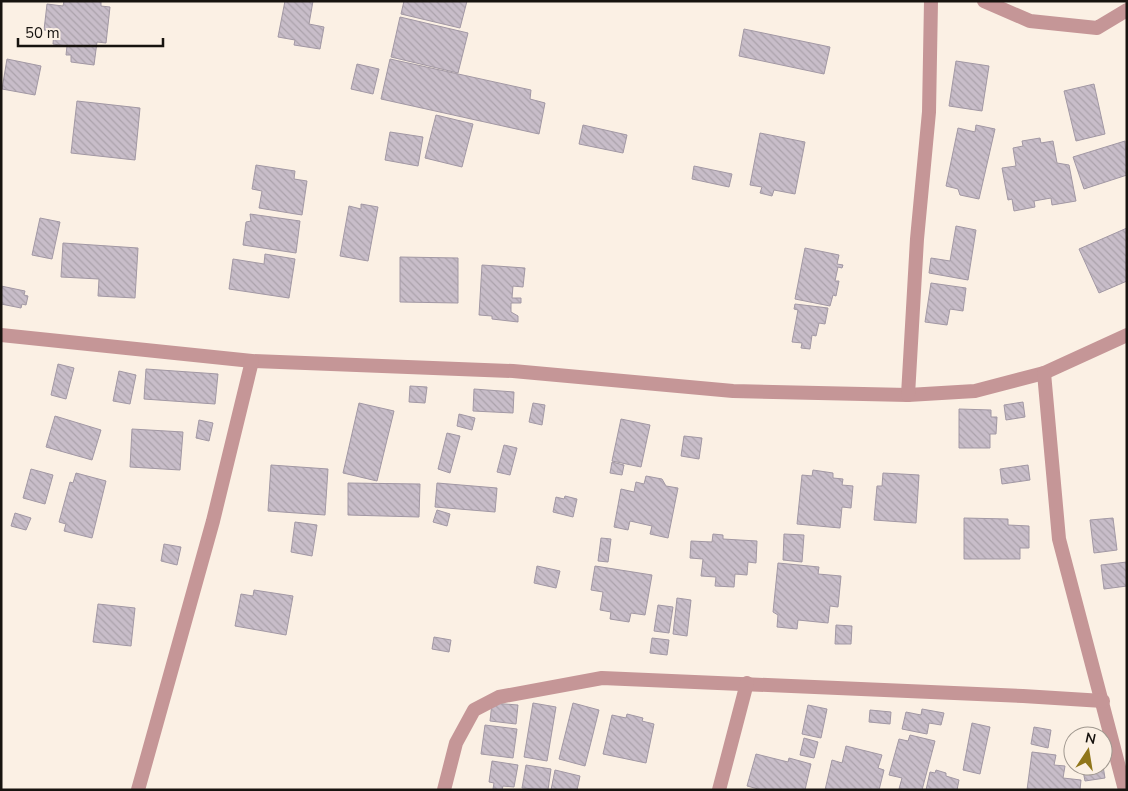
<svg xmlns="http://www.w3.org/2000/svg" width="1128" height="791" viewBox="0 0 1128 791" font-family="'Nunito Sans',sans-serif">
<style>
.building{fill:url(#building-back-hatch);stroke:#a298a4}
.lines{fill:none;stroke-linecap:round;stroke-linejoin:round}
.minor{stroke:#c59697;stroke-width:14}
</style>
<defs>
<pattern id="building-back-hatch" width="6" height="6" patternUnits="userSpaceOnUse" patternTransform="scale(1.25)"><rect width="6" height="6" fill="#c8bdc9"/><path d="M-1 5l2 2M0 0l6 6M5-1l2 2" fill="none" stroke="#aba2ab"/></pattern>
</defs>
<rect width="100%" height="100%" fill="#fbf0e4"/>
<!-- building -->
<g class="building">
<polygon points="64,1 101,1 101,6 110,7 106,43 97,42 94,65 71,62 71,55 66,55 67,46 53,44 54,31 44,30 47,4 63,6"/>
<polygon points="285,1 313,1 309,24 324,27 320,49 294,45 295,40 278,37"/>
<polygon points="404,1 467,1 460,28 401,14"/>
<polygon points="400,17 468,33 458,73 391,57"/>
<polygon points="744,29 830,47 824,74 739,56"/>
<polygon points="7,59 41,66 35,95 2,89"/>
<polygon points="390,59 531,90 530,99 545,103 539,134 381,99"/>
<polygon points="956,61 989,66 982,111 949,106"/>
<polygon points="357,64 379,69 373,94 351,89"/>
<polygon points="1094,84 1105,134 1076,141 1064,91"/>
<polygon points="77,101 140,108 135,160 71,153"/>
<polygon points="436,115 473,124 462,167 425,158"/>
<polygon points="583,125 627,135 623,153 579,144"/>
<polygon points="976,125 995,129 979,199 960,195 958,189 946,186 958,128 975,132"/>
<polygon points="390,132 423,137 418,166 385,160"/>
<polygon points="760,133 805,142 795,194 774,190 772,196 760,193 762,187 750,185"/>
<polygon points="1040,138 1041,143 1053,141 1057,163 1069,165 1076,201 1052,205 1051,198 1034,201 1035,207 1014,211 1012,199 1008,200 1002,168 1016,166 1013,148 1023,146 1022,141"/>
<polygon points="1125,141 1127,175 1084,189 1073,157"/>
<polygon points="256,165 295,171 294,179 307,181 302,215 259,208 262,191 252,189"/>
<polygon points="694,166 732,174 729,187 692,179"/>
<polygon points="361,204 378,207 368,261 340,256 349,206 361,209"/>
<polygon points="250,214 300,221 296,253 243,245 246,222 251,221"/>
<polygon points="40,218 60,222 52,259 32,255"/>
<polygon points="956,226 976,230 968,280 929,273 931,258 950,261"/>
<polygon points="1127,228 1127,281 1099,293 1079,249"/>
<polygon points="63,243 138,248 135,298 98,296 99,279 61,277"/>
<polygon points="805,248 839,255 837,264 843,265 842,268 838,267 835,281 839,281 836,296 833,295 830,306 795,299"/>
<polygon points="265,254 295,259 289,298 229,289 233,259 264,264"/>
<polygon points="400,257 458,258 458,303 400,302"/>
<polygon points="482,265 525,268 523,287 513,286 512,298 521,298 521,303 511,303 511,312 518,316 518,322 492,319 492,316 479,315"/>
<polygon points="931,283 966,288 963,311 950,309 947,325 925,322"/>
<polygon points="1,286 25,291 24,295 28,296 26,305 22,304 21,308 1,304"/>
<polygon points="795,304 828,308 825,324 819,323 816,336 812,335 810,349 801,348 802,343 792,342 798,310 794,309"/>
<polygon points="58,364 74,368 66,399 51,395"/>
<polygon points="146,369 218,374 215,404 144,399"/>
<polygon points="119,371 136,375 130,404 113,401"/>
<polygon points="410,386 427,387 425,403 409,402"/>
<polygon points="474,389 514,392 513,413 473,411"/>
<polygon points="1023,402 1025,417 1006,420 1004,405"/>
<polygon points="359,403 394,411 377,481 343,473"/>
<polygon points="533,403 545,405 542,425 529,422"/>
<polygon points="959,409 991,410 991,417 997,417 996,434 990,434 990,448 959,448"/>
<polygon points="459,414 475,418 472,430 457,426"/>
<polygon points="55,416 101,430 92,460 46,447"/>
<polygon points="621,419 650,425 641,467 612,461"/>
<polygon points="199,420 213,423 209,441 196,438"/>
<polygon points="132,429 183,432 180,470 130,467"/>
<polygon points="447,433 460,436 450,473 438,469"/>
<polygon points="684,436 702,438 699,459 681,456"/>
<polygon points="504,445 517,448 510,475 497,472"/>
<polygon points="612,462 624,465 622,475 610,473"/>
<polygon points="271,465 328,469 325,515 268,511"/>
<polygon points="1028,465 1030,480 1002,484 1000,469"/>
<polygon points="31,469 53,475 45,504 23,498"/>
<polygon points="813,470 833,473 833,478 843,479 842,485 853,486 851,508 842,507 840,528 797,524 802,475 812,476"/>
<polygon points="76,473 106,481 92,538 64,531 66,524 59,522 70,482 73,483"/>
<polygon points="883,473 919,475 916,523 874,520 877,486 882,486"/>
<polygon points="646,476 662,479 666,486 678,488 668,538 650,534 652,526 630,521 628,530 614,527 621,489 634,492 636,482 644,484"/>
<polygon points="348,483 420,484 419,517 348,515"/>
<polygon points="437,483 497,488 495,512 435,507"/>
<polygon points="565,496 577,499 573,517 553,512 556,497 564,499"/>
<polygon points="437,510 450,514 447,526 433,522"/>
<polygon points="15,513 31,518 26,530 11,526"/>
<polygon points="964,518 1008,519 1008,525 1029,526 1029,548 1020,548 1020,559 964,559"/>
<polygon points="1113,518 1117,550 1094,553 1090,520"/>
<polygon points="295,522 317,525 312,556 291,552"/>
<polygon points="713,534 723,535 723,539 757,541 756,563 748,562 747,575 735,574 734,587 715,586 716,577 701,576 703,559 690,558 691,541 712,542"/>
<polygon points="784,534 804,535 802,562 783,560"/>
<polygon points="601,538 611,539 608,562 598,561"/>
<polygon points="164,544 181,547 177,565 161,561"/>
<polygon points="1127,562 1127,586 1104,589 1101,565"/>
<polygon points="778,563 819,567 818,574 841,576 838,607 830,606 828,623 798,620 797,629 777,627 778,615 773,612"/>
<polygon points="537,566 560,571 556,588 534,583"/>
<polygon points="595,566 652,575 645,615 631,613 629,622 610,619 611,612 600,610 603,592 591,590"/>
<polygon points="254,590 293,596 286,635 235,626 241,594 253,596"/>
<polygon points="677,598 691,600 687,636 673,634"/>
<polygon points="98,604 135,608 131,646 93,642"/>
<polygon points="658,605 673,607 669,633 654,631"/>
<polygon points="836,625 852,626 851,644 835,644"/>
<polygon points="434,637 451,640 449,652 432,649"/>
<polygon points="652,638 669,640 667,655 650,653"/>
<polygon points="492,703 518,705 516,724 490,721"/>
<polygon points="533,703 556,707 547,761 524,757"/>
<polygon points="573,703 599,710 585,766 559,759"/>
<polygon points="808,705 827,709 821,738 802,734"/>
<polygon points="922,709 944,713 941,725 929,723 927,734 902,729 906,712 921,715"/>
<polygon points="870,710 891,712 890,724 869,722"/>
<polygon points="627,714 643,718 642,721 654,724 646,763 603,754 612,715 626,718"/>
<polygon points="972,723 990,727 980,774 963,770"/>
<polygon points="485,725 517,729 513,758 481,754"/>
<polygon points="1034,727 1051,730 1048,748 1031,744"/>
<polygon points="910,735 935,741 922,790 899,789 902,778 889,775 899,739 908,741"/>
<polygon points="804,738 818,742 814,758 800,755"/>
<polygon points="846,746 882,755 878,768 884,770 879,790 825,790 832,760 842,763"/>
<polygon points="1032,752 1056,755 1054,765 1065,766 1063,778 1081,780 1080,790 1027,790"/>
<polygon points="756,754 788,762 789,758 811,764 805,790 762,790 747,786"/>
<polygon points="492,761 518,765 514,787 503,786 502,790 493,789 494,783 489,782"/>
<polygon points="526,765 551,769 548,790 522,788"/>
<polygon points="1082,766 1103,766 1105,778 1085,781"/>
<polygon points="555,770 580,776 577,790 551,790"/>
<polygon points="936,770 946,773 946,776 959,780 957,790 926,790 930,772 935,773"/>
</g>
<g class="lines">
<!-- minor -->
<g class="minor">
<polyline points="984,1 1030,21 1097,28 1127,10"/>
<polyline points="1,335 252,361 513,371 733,391 908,395 975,391 1044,373 1127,335"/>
<polyline points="1044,373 1059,539 1125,790"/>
<polyline points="908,395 917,239 929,112 931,1"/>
<polyline points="138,790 213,521 252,361"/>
<polyline points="444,790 456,743 474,710 499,697 602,678 1023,696 1103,701"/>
<polyline points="719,790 747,683"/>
</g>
</g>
<!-- border -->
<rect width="1128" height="791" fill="none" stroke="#17130f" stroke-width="5"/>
<!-- north arrow -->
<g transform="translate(1088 751) rotate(12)"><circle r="24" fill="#fbf0e4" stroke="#a0988f"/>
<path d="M0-4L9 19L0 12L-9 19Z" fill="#90761b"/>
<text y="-8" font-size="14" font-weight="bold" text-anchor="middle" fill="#17130f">N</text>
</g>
<!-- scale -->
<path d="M18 38v8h145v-8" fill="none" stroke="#17130f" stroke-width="2.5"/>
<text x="25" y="38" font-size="15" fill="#17130f" stroke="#fbf0e4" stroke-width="4" paint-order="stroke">50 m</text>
</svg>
